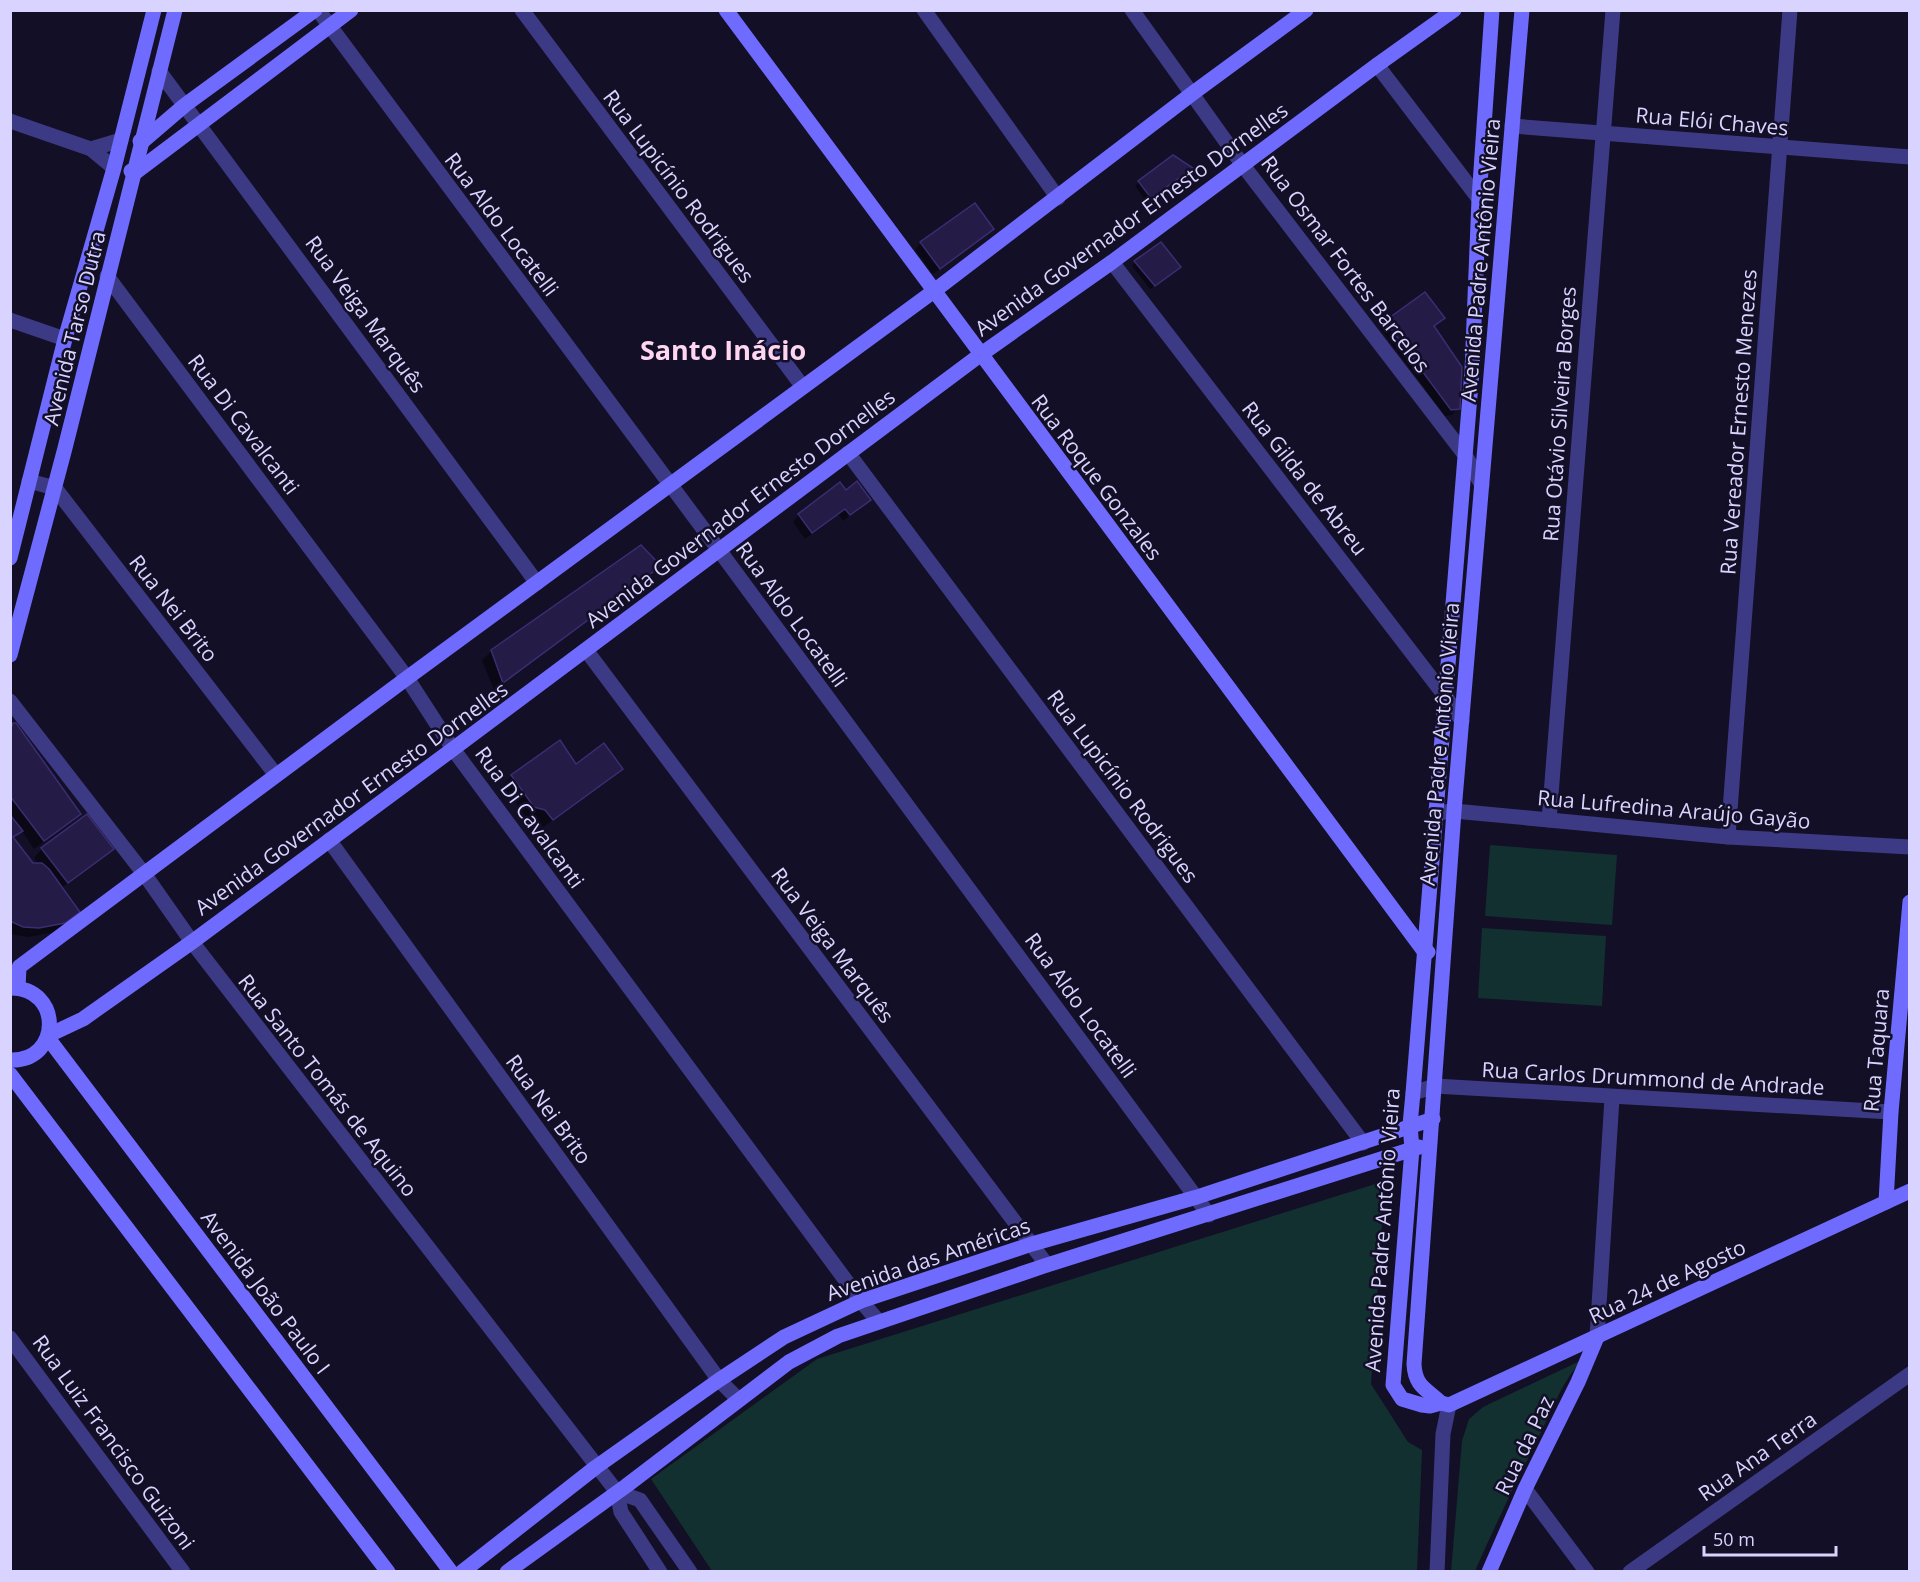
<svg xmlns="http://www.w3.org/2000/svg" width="1920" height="1582" viewBox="0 0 1920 1582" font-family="'Open Sans',sans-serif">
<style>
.green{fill:#12302f}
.shadow{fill:#0007}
.building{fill:#241b47;stroke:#3b2d73;stroke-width:1.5}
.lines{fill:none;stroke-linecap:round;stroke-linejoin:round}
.street{stroke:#3d3a85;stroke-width:15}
.secondary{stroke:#6f6bff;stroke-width:15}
.labels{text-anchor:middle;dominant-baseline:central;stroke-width:5;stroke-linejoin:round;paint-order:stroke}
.street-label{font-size:21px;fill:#d9d4ff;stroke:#130f26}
.district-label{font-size:27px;font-weight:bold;fill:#ffd6f0;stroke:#130f26}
</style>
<rect width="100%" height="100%" fill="#130f26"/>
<!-- green -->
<g class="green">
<polygon points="1490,845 1617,855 1612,925 1485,916"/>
<polygon points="1482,928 1606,936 1602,1006 1478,998"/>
<polygon points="1385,1181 1371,1384 1408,1442 1422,1450 1417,1571 712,1571 651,1479 817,1359"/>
<path d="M1582,1360C1564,1379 1554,1405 1543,1428C1519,1476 1496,1523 1475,1571L1451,1572L1462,1441L1469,1419L1483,1407Z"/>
</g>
<!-- shadow -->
<g class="shadow">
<polygon points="1191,169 1146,201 1135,186 1139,182"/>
<polygon points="986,235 933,274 915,250 921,243"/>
<polygon points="1135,262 1175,271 1150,289 1132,266"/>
<polygon points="1386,322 1436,324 1433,327 1458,408 1452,415 1445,416 1380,328"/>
<polygon points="845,492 869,500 843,521 838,514 805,539 793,522 799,515"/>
<polygon points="659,566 650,575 494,690 482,660 492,651"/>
<polygon points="13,724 79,813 70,822 34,849 21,830 12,839 32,864 39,865 34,858 42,849 112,849 103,858 61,888 78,912 54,932 29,937 10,934 10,727"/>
<polygon points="559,742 576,766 621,769 612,778 543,827 536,819 525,816 503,785 512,776"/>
</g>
<!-- building -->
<g class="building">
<polygon points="1173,155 1193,168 1151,198 1138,181"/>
<polygon points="975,203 994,229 940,269 920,242"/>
<polygon points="1161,242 1181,267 1155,286 1134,261"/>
<polygon points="1425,292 1445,318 1434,326 1462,367 1460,409 1451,410 1385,321"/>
<polygon points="857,481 871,500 850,515 845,509 812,533 798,514 840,482 846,490"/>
<polygon points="641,545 661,566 503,683 491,650"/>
<polygon points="13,723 16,723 81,814 44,841 10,796 10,731"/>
<polygon points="560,740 576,764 604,743 623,769 553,820 545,810 534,807 511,775"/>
<polygon points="87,814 114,849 68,883 41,848"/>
<polygon points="11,816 23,831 13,837 33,863 42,863 49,869 80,912 65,923 39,928 23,927 10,921"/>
</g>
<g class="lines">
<!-- street -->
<g class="street">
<polyline points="318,10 719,550 1209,1215"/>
<polyline points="522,10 803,387"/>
<polyline points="924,10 1058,198"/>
<polyline points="1132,10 1242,164 1465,455 1482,485"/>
<polyline points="1377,65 1479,199"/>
<polyline points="159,71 537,583"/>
<polyline points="10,121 91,149 114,168"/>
<polyline points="1512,126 1910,157"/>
<polyline points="91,149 121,140"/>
<polyline points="1112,262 1445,696 1462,721"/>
<polyline points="107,276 407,678 453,749 861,1301 879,1322"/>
<polyline points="10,320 65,339"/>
<polyline points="848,453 1363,1143"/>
<polyline points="29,481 55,488 276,775"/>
<polyline points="586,650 1047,1265"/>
<polyline points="10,701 145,875 192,942 617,1492 621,1512 660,1572"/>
<polyline points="1435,813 1454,811 1728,837 1910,847"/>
<polyline points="1549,820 1613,10"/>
<polyline points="1728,837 1790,10"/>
<polyline points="329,840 719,1380 739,1400"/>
<polyline points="1413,1093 1435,1086 1891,1112"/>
<polyline points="1597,1337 1612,1098"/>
<polyline points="10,1338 183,1572"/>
<polyline points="1525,1489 1587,1572"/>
<polyline points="617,1492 640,1500 690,1572"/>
<polyline points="1437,1572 1443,1434 1449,1405"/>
<polyline points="1630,1572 1910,1374"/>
</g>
<!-- secondary -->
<g class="secondary">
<polyline points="726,10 1424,951 1428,952"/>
<polyline points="1492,10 1479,199 1472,371 1413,1093 1410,1125 1412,1149 1393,1385 1402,1399 1422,1405 1430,1406 1441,1403 1449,1405 1910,1191"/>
<polyline points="140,141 143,141 185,105 315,10"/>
<polyline points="131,171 136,172 351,10"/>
<polyline points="10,558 65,339 114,168 154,10"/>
<polyline points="10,655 65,448 175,10"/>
<path d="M10,988C63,987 62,1062 10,1060"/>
<polyline points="18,988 19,967 407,678 934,291 1193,93 1306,10"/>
<polyline points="49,1035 83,1019 192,942 453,749 980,355 1112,262 1377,65 1454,10"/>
<polyline points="48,1038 451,1572"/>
<polyline points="10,1074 388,1572"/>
<polyline points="1886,1202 1891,1112 1910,902"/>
<path d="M1441,1403C1427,1389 1415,1387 1414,1364L1454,811L1522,10"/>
<polyline points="462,1572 596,1467 719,1380 784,1337 861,1301 1032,1244 1197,1197 1433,1119"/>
<polyline points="507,1572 626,1486 789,1362 838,1336 1047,1265 1419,1147"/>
<polyline points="1489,1572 1525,1489 1578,1382 1597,1337"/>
</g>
</g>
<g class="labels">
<!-- street labels -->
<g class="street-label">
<text transform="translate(1712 121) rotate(5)">Rua Elói Chaves</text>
<text transform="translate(679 186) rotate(53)">Rua Lupicínio Rodrigues</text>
<text transform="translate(1131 219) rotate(-36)">Avenida Governador Ernesto Dornelles</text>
<text transform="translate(502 224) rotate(53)">Rua Aldo Locatelli</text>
<text transform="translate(1480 260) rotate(-85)">Avenida Padre Antônio Vieira</text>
<text transform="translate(1346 264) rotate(53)">Rua Osmar Fortes Barcelos</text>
<text transform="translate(366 314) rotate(54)">Rua Veiga Marquês</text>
<text transform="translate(74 328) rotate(-76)">Avenida Tarso Dutra</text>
<text transform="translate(1559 414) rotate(-86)">Rua Otávio Silveira Borges</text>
<text transform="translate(1738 422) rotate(-86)">Rua Vereador Ernesto Menezes</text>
<text transform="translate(244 424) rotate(53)">Rua Di Cavalcanti</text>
<text transform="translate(1097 477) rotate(53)">Rua Roque Gonzales</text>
<text transform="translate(1305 478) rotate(52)">Rua Gilda de Abreu</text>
<text transform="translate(740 508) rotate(-37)">Avenida Governador Ernesto Dornelles</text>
<text transform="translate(174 608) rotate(52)">Rua Nei Brito</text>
<text transform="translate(792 614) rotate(54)">Rua Aldo Locatelli</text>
<text transform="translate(1439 744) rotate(-85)">Avenida Padre Antônio Vieira</text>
<text transform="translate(1123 786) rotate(53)">Rua Lupicínio Rodrigues</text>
<text transform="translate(351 798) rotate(-36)">Avenida Governador Ernesto Dornelles</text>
<text transform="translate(1674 809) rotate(5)">Rua Lufredina Araújo Gayão</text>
<text transform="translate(530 817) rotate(54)">Rua Di Cavalcanti</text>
<text transform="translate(833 945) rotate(53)">Rua Veiga Marquês</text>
<text transform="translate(1081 1005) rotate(54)">Rua Aldo Locatelli</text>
<text transform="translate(1876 1050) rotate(-85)">Rua Taquara</text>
<text transform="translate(1653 1078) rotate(3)">Rua Carlos Drummond de Andrade</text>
<text transform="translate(328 1085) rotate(52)">Rua Santo Tomás de Aquino</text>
<text transform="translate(549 1109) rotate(54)">Rua Nei Brito</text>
<text transform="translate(1382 1230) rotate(-86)">Avenida Padre Antônio Vieira</text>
<text transform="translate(928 1259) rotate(-19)">Avenida das Américas</text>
<text transform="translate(1667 1281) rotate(-25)">Rua 24 de Agosto</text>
<text transform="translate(266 1292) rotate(53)">Avenida João Paulo I</text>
<text transform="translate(114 1442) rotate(54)">Rua Luiz Francisco Guizoni</text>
<text transform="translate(1524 1445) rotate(-64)">Rua da Paz</text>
<text transform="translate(1757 1456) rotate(-35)">Rua Ana Terra</text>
</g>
<!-- district labels -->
<g class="district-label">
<text x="723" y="349">Santo Inácio</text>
</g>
</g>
<!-- border -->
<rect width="1920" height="1582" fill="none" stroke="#d9d4ff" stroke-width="24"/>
<!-- scale -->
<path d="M1704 1546v9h132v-9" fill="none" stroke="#d9d4ff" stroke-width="3"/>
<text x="1713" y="1546" font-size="18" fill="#d9d4ff" stroke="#130f26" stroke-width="4.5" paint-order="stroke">50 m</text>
</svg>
